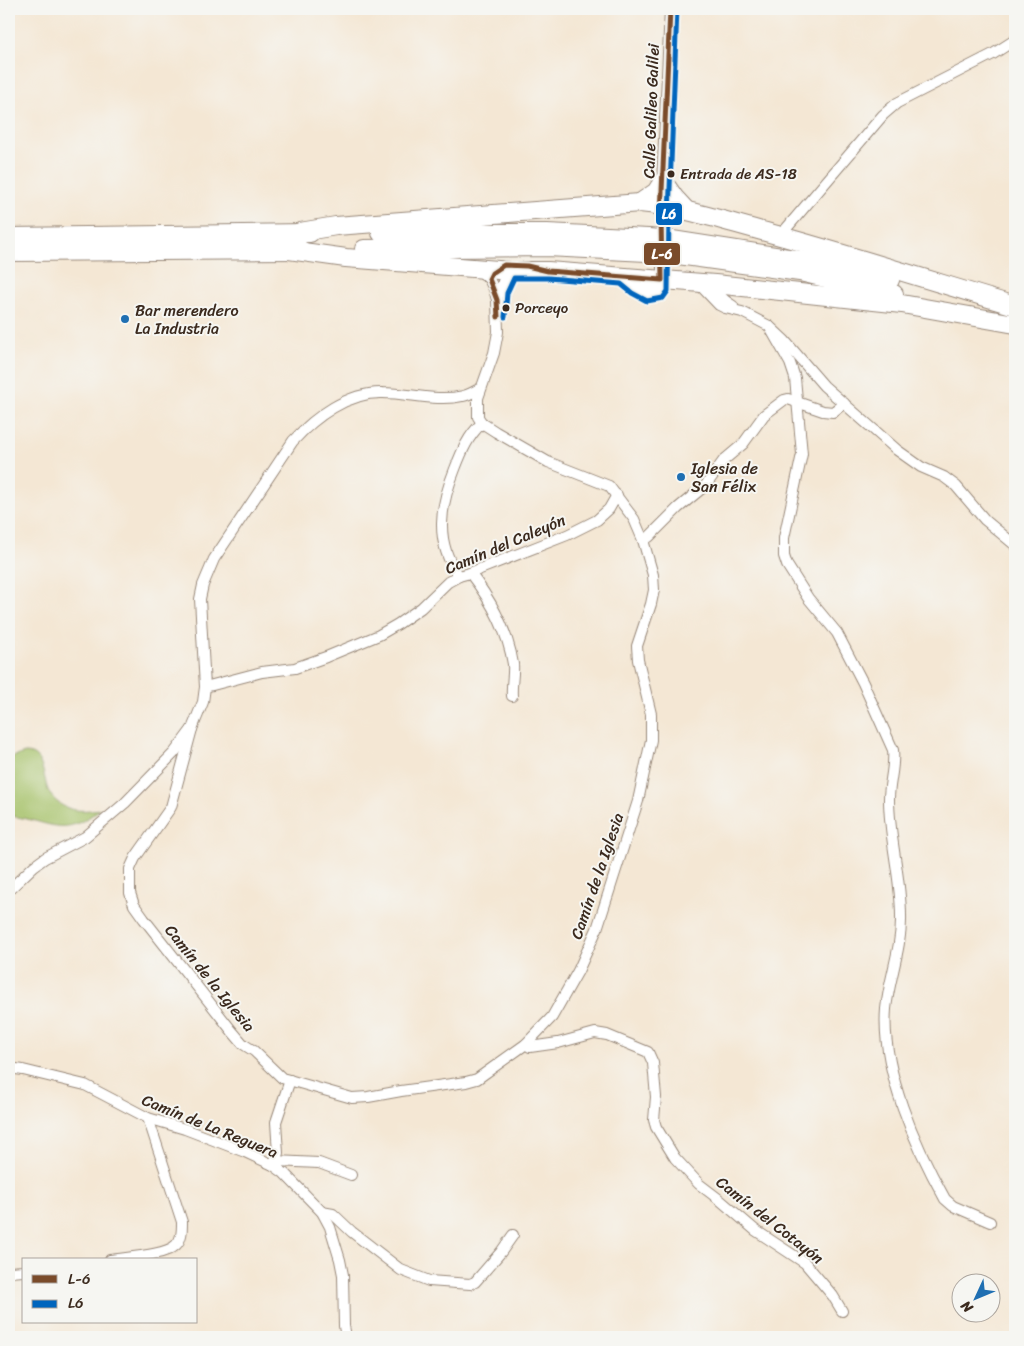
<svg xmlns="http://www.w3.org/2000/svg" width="1024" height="1346" viewBox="0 0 1024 1346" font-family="Sriracha,sans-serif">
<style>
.green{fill:#a5c168;stroke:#707643}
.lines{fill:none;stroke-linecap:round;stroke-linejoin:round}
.minor-casing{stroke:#988879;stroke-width:12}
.trunk-casing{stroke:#988879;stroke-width:20}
.minor{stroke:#fff;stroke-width:10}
.trunk{stroke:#fff;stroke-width:18}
.trunk-bridge-casing{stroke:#988879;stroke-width:20;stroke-linecap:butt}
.trunk-bridge{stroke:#fff;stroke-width:18}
.bus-1-casing{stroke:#f6f6f2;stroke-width:9}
.bus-2-casing{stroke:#f6f6f2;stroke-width:9}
.bus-1{stroke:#7a4b2a;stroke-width:5}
.bus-2{stroke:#0065bd;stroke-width:5}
.bus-dot{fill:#3b2a1e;stroke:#f6f6f2;stroke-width:2}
.poi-dot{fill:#1f6fb2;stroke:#f6f6f2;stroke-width:2}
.labels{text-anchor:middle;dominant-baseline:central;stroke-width:4;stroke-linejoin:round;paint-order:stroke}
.bus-label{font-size:15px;fill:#3b2a1e;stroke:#f6f6f2;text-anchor:start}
.street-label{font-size:16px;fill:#3b2a1e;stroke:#f6f6f2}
.poi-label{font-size:16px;fill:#3b2a1e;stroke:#f6f6f2;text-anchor:start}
.line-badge{stroke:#f6f6f2;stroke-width:2}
.badge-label{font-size:14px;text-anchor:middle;font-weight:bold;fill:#fff}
</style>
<rect width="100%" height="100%" fill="#f6f6f2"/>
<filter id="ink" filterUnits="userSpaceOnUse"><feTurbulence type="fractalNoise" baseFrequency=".02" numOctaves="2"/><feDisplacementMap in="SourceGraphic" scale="10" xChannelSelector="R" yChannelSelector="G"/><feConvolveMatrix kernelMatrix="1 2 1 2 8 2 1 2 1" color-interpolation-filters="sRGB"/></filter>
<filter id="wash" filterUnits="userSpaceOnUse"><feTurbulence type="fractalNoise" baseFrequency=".0096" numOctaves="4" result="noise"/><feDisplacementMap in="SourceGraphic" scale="20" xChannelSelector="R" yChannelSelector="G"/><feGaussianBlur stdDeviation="1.12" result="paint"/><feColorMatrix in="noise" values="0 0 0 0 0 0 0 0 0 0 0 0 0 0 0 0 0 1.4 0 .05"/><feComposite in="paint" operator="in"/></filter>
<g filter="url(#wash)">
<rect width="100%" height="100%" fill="#f4e7d4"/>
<!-- green -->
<path class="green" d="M25,753C44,753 43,777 48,790C51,798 61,806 68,808C78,812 90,810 100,809C62,841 50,820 9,816V758Z"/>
</g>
<g filter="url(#ink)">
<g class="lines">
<!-- minor casing -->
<g class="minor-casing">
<g id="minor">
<polyline points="662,185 670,9"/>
<polyline points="662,202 662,280"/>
<polyline points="784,237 785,230 883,115 897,103 993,54 1015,40"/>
<polyline points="698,283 719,305 725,308 742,312 769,326 785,341 824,386 897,450 921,467 944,477 956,486 985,520 1015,545"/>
<path d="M715,284C717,295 724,300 733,306"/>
<polyline points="497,299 505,276 511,271"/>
<path d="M769,326L790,363L795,378L802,454L784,538V556L787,565L808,598L837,633L863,683L893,750C895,767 889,782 889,799C889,838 901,877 901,916C902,948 889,978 886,1009C881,1070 916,1147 945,1199L953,1206L990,1222"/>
<polyline points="643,540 649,537 678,508 706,485 724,460 743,444 764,415 784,400 788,399 823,411 833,412 844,403"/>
<path d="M470,573C490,599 508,632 513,664C514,675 511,685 512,696"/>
<path d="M459,576C434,542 440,506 455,469C462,451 468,436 482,423"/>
<polyline points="205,687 262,672 295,668 326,657 379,635 398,624 421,608 448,582 459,576 470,573 567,535 597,520 609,509 617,495"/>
<polyline points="192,729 171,807 135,858 130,869 130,893 134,905 144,919 232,1031 243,1044 254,1051 282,1078 352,1098 368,1097 401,1091 466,1082 477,1079 526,1044 552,1017 578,971 597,929 638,801 651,740 651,714 638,660 637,646 651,604 654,590 653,575 643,540 634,519 609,486 548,462 496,432 482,423 478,417 478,398 494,353 498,332 497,300 494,289 489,279 479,270"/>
<path d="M9,890L34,866L45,858L85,837L125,803L174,753L192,729L203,702L205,687L200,599L203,585L214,559L293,441C315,417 348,392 383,393C409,393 437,402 463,396C469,395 475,391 481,388"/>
<polyline points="526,1044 530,1047 558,1043 595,1033 607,1035 648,1052 653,1063 656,1097 654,1120 656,1127 675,1158 699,1184 720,1200 755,1230 805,1263 833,1296 842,1311"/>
<polyline points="9,1068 23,1070 85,1085 148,1118 185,1129 245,1152 273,1165 284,1173 322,1212 330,1227 340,1260 343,1275 344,1326 346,1337"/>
<polyline points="275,1161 319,1163 351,1175"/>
<polyline points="273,1165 278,1153 276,1122 290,1080"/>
<polyline points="322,1212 333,1214 352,1232 401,1270 429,1281 470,1284 475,1282 501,1252 513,1235"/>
<path d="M110,1260C126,1257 165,1256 176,1245C182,1239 182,1230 182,1222L148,1118"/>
<polyline points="9,1272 24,1271"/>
</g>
</g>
<!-- trunk casing -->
<g class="trunk-casing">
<g id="trunk">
<polyline points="640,203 656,192 663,181 674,197 686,210"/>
<path d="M300,232L336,226L640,203C683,207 724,221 766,232C850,255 932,281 1015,306"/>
<polyline points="381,233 547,233 648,238"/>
<polyline points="9,237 310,233"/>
<polyline points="672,240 801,260 890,280"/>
<polyline points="364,249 547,247 647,252"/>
<polyline points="289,250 346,258 511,271 548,271 715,284 902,304 1015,324"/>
<polyline points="9,252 301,250"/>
<polyline points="671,254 800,272 894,294"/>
<path d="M624,277C636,287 644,295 659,292L662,287V280"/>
</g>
</g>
<!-- minor -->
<use href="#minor" class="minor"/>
<!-- trunk -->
<use href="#trunk" class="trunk"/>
<!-- trunk-bridge casing -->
<g class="trunk-bridge-casing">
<g id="trunk-bridge">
<polyline points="648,238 672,240"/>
<polyline points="647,252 671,254"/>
</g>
</g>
<!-- trunk-bridge -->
<use href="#trunk-bridge" class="trunk-bridge"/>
<!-- bus-1 casing -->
<g class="bus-1-casing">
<polyline id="bus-1" points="498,317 497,300 489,279 492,273 504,265 527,266 548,271 662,280 661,214 670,9"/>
</g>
<!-- bus-2 casing -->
<g class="bus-2-casing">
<polyline id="bus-2" points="505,317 507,293 514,278 548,278 621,284 632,293 647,301 663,298 668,291 669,214 677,9"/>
</g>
<!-- bus-1 -->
<use href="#bus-1" class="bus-1"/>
<!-- bus-2 -->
<use href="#bus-2" class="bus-2"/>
</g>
</g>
<!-- markers -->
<g class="bus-dot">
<circle cx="671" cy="174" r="4.5"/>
<circle cx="506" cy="308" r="4.5"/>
</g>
<g class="poi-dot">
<circle cx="125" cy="319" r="5"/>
<circle cx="681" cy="477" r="5"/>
</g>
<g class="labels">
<!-- bus labels -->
<g class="bus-label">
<text x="680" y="174">Entrada de AS-18</text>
<text x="515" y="308">Porceyo</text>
</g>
<!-- street labels -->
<g class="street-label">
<text transform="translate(651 111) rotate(-88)">Calle Galileo Galilei</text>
<text transform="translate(505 544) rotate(-23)">Camín del Caleyón</text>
<text transform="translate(597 876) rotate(-71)">Camín de la Iglesia</text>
<text transform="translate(210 978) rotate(51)">Camín de la Iglesia</text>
<text transform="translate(210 1126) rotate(22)">Camín de La Reguera</text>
<text transform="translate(770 1220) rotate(38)">Camín del Cotayón</text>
</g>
<!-- poi labels -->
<g class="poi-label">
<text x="135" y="310">Bar merendero<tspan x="135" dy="18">La Industria</tspan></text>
<text x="691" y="468">Iglesia de<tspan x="691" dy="18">San Félix</tspan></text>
</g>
</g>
<g class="line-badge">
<rect x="655" y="202" width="28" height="24" rx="5" fill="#0065bd"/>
<rect x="643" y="242" width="38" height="24" rx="5" fill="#7a4b2a"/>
</g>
<g class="badge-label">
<text x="669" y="219">L6</text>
<text x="662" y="259">L-6</text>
</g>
<!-- margin -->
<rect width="1024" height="1346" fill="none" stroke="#f6f6f2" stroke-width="30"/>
<!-- legend -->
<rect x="22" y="1258" width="175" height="65" fill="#f6f6f2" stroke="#aba49d"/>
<rect x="32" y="1275" width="25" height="8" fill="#7a4b2a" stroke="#aba49d"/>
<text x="68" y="1284" font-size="15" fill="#3b2a1e">L-6</text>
<rect x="32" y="1300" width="25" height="8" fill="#0065bd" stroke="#aba49d"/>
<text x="68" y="1308" font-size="15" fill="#3b2a1e">L6</text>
<!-- north arrow -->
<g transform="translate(976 1298) rotate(226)"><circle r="24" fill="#f6f6f2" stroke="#aba49d"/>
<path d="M0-4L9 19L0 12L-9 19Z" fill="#1f6fb2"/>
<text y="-8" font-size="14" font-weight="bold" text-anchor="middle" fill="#3b2a1e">N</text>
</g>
</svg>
